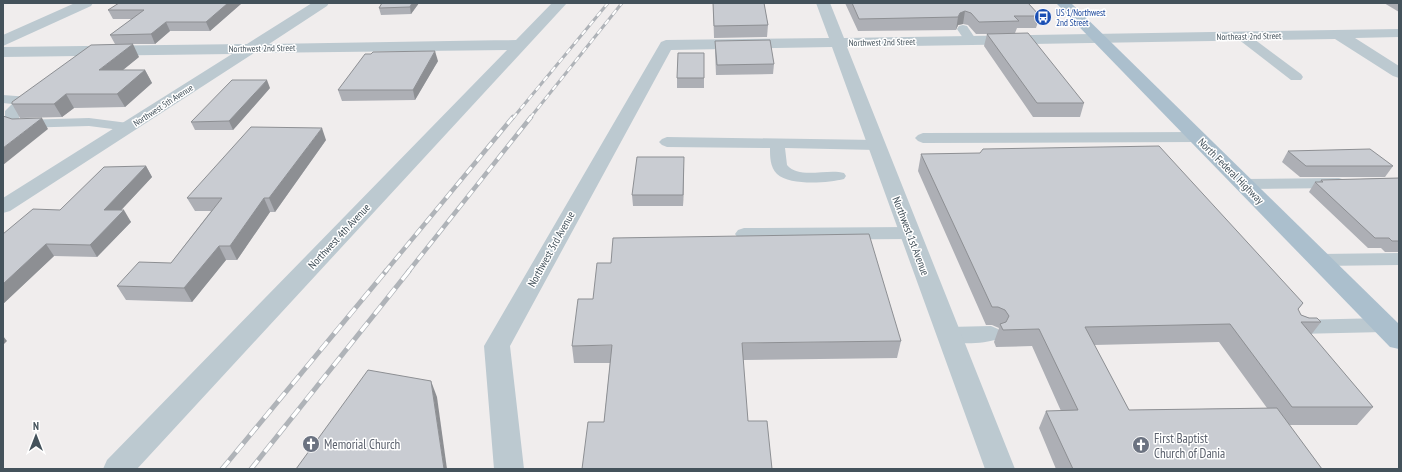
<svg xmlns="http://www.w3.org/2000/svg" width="1402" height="472" viewBox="0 0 1402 472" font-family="'PT Sans Narrow',sans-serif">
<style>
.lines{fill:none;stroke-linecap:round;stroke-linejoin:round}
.service{fill:#bcc9d0;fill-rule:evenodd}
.minor{fill:#bcc9d0;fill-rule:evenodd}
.primary{fill:#abbfcd;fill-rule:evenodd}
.rail-far2-casing{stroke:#afb3b8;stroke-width:3}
.rail-far1-casing{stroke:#afb3b8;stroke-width:4.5}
.rail-casing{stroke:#afb3b8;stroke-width:5}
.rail-far2{stroke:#fff;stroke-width:2;stroke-dasharray:6;stroke-linecap:butt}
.rail-far1{stroke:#fff;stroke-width:3;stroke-dasharray:8;stroke-linecap:butt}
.rail{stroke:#fff;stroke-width:3.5;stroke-dasharray:11;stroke-linecap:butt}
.wall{fill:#adafb5;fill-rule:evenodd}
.shaded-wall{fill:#8d8f93}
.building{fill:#c9ccd2;stroke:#8d8f93}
.labels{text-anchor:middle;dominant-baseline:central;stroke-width:3;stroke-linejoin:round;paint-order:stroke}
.far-transit-label{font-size:9px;fill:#164399;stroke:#fff;text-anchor:start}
.far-street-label{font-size:9px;fill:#44525b;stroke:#fff}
.street-label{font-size:11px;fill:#44525b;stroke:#fff}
.near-worship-label{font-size:13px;fill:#5b616d;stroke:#fff;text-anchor:start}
</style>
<rect width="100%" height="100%" fill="#f0eded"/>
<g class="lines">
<!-- service -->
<g class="service">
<polygon points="963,25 967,26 977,41 975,44 967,44 957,29 959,26"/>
<polygon points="1242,32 1246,33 1301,74 1303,77 1301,80 1291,80 1238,39 1236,36 1238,33"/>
<polygon points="3,95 29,97 31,100 19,112 19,119 21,120 89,118 128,123 133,124 135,127 133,130 128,131 89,126 19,128 7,124 5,121 5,111 12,104 3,103"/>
<polygon points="1197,132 1202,134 1205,137 1202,140 1197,142 923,143 918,141 915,138 918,135 923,133"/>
<path d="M667,137L876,140L881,142L884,145L881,148L876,150L785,148L787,165C800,180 827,168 844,173L846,176L844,179C828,183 790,186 777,174C770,167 770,157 770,148L667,147L662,145L659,142L662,139Z"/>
<polygon points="1339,178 1345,180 1347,183 1345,186 1339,188 1244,189 1238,187 1236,184 1238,181 1244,179"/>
<polygon points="910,227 916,229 919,233 916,237 910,239 744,240 738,238 735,234 738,230 744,228"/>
<polygon points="1399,253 1399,265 1320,266 1313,264 1311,260 1313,256 1320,254"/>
<polygon points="1384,318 1391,320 1394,325 1391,330 1384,332 1297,334 1290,332 1287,327 1290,322 1297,320"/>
<path d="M991,326L998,329L1001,334L998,339C984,344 956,345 942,340L939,335L942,330L949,327Z"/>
</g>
<!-- minor -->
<g class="minor">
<polygon points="75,3 93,3 91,6 3,46 3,35"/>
<polygon points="312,3 329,3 327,6 269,44 516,40 552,3 567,3 137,469 103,469 107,460 507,50 254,53 10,211 3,213 3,198 232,54 3,57 3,47 247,44"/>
<polygon points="816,3 830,3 844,38 1399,29 1399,37 1355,38 1399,66 1399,78 1393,76 1335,39 847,47 1015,469 985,469 832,47 671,50 510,346 524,469 494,469 484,346 661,42 666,40 829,38"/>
</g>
<!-- primary -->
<polygon class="primary" points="1056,3 1071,3 1399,324 1399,349 1390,347"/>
<!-- rail-far2 casing -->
<g class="rail-far2-casing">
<g id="rail-far2">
<polyline points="513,118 608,3"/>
<polyline points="530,118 622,3"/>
</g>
</g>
<!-- rail-far1 casing -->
<g class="rail-far1-casing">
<g id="rail-far1">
<polyline points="385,272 513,117"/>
<polyline points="408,272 531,117"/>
</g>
</g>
<!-- rail casing -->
<g class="rail-casing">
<g id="rail">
<polyline points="222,469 386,271"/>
<polyline points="251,469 409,271"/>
</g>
</g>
<!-- rail-far2 -->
<use href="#rail-far2" class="rail-far2"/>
<!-- rail-far1 -->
<use href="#rail-far1" class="rail-far1"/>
<!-- rail -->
<use href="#rail" class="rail"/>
</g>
<!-- wall -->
<g class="wall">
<polygon points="242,3 210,31 170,31 155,44 115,44 110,35 132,19 113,19 108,10"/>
<polygon points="382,3 419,3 411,14 381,15 379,8"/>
<polygon points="713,3 764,3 768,25 767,37 714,38"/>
<polygon points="845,3 1028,3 1040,16 1036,28 1017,28 1015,33 1084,103 1080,117 1033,117 984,46 987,34 976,34 968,25 963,24 958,25 956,30 858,31"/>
<polygon points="1384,3 1399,3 1399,12"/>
<polygon points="715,41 774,64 773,74 716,75 715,51"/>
<polygon points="704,53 704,88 677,88 677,78"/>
<polygon points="139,57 122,70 145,70 152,83 125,107 74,108 62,117 20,118 12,104"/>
<polygon points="438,61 415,100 342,101 338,90"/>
<polygon points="270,88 233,130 195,130 191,122"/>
<polygon points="326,140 275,212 270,212 237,260 226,260 192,302 126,300 117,286 171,263 211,211 195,211 187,198"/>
<polygon points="1288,151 1393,166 1385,177 1300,177 1282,162"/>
<path d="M921,154L1303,303L1298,310L1301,315L1321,322L1311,335L1373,407L1357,425H1289L1322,469H1056L1039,428L1046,411H1061L1032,346L996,347L994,342L999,328L992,325H986L918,171ZM1219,342L1267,408L1129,410L1094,345Z"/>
<polygon points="146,166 152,177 121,210 131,222 97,257 54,256 3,304 3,234 60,210"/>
<polygon points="684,168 683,206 633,206 632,195"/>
<polygon points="1399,178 1399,252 1385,252 1381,248 1368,248 1309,192 1315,182 1319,182 1321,180"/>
<polygon points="901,341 897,358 743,360 604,422 610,363 574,363 572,346"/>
</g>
<!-- shaded-wall -->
<g class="shaded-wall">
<polygon points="228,3 242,3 210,31 206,22"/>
<polygon points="412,3 419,3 411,14 410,7"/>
<polygon points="965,11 963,24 958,25 956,30 958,17 960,13"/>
<polygon points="166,22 170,31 155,44 151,34"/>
<polygon points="133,44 139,57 106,84 99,70"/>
<polygon points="435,51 438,61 415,100 413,90"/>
<polygon points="145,70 152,83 125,107 117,94"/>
<polygon points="267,80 270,88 233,130 229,121"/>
<polygon points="66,94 74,108 62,117 54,104"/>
<polygon points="42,118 48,129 3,165 3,148"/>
<polygon points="322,128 326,140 275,212 269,198"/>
<polygon points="684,157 684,168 683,206 683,195"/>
<polygon points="146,166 152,177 111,221 104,210"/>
<polygon points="264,198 270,212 237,260 230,246"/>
<polygon points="124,210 131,222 97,257 90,245"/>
<polygon points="46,244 54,256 3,304 3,284"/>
<polygon points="219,246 226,260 192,302 184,288"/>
<polygon points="3,336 7,341 3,345"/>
<polygon points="431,381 437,397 447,469 444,469"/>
</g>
<!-- building -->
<g class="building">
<polygon points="119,3 228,3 206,22 166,22 151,34 110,35 144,10 108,10"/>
<polygon points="382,3 412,3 410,7 379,8"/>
<polygon points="713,3 764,3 768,25 714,26"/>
<polygon points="852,3 1028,3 1040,16 1014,16 1019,21 979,22 971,13 965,11 960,13 958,17 859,19"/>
<polygon points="1028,33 1084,103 1037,103 987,34"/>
<polygon points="770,40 774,64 717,65 715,41"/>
<polygon points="133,44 99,70 145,70 117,94 66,94 54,104 12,104 12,102 91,45"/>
<polygon points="435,51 413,90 338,90 365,54 371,54 373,52"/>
<polygon points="678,53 704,53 704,78 677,78"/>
<polygon points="232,80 267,80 229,121 191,122"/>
<polygon points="3,116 12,119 42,118 3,148"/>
<polygon points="251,127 322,128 269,198 264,198 230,246 219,246 184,288 117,286 139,262 171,263 222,198 187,198"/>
<polygon points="1159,146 1303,303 1298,309 1301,315 1309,318 1317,318 1321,322 1301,322 1373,407 1292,407 1230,324 1085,327 1129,410 1277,408 1322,469 1073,469 1046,411 1078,410 1039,329 1003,330 1000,324 1006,322 1009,316 1005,310 998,307 992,307 921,154 980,153 983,149"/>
<polygon points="1370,149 1393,166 1306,166 1288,151"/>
<polygon points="637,157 684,157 683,195 632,195"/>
<polygon points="146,166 104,210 124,210 90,245 46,244 3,284 3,234 33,209 60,210 104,167"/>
<polygon points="1399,178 1399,241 1392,241 1389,238 1375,238 1315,182 1323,182 1321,180"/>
<polygon points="869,234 901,341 742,343 748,421 767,421 772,469 582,469 588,422 604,422 612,345 572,346 578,299 593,299 597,263 611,263 613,238"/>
<polygon points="368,370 431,381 444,469 296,469"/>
</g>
<!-- icons -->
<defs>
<g id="bus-disc" transform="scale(0.9)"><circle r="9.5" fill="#1a4fb4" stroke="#fff"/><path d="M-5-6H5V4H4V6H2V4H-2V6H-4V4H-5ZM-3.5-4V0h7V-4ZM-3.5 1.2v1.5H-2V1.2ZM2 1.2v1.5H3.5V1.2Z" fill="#fff"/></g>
<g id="church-disc" transform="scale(0.9)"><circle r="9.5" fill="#6b7280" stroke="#fff"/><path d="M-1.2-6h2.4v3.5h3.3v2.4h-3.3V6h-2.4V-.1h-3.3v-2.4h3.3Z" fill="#fff"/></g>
</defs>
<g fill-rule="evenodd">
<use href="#bus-disc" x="1043" y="17"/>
<use href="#church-disc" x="311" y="444"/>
<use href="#church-disc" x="1141" y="445"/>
</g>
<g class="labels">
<!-- far-transit labels -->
<g class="far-transit-label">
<text x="1056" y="12">US 1/Northwest<tspan x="1056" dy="10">2nd Street</tspan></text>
</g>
<!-- far-street labels -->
<g class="far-street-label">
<text transform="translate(1249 36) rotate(-1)">Northeast 2nd Street</text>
<text transform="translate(882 42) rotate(-1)">Northwest 2nd Street</text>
<text transform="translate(262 48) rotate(-1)">Northwest 2nd Street</text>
<text transform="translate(163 105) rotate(-33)">Northwest 5th Avenue</text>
</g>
<!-- street labels -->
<g class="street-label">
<text transform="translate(1231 171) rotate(45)">North Federal Highway</text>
<text transform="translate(339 236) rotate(-47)">Northwest 4th Avenue</text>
<text transform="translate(911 236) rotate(69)">Northwest 1st Avenue</text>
<text transform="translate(551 249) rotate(-61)">Northwest 3rd Avenue</text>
</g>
<!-- near-worship labels -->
<g class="near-worship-label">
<text x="1154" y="438">First Baptist<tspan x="1154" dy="15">Church of Dania</tspan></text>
<text x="324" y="444">Memorial Church</text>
</g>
</g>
<!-- border -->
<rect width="1402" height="472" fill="none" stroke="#44525b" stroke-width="8"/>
<!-- north arrow -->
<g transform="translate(36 436)" stroke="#ffffff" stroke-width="3" paint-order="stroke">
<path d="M0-3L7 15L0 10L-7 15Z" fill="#44525b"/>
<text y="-6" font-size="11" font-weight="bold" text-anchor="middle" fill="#44525b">N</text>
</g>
</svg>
